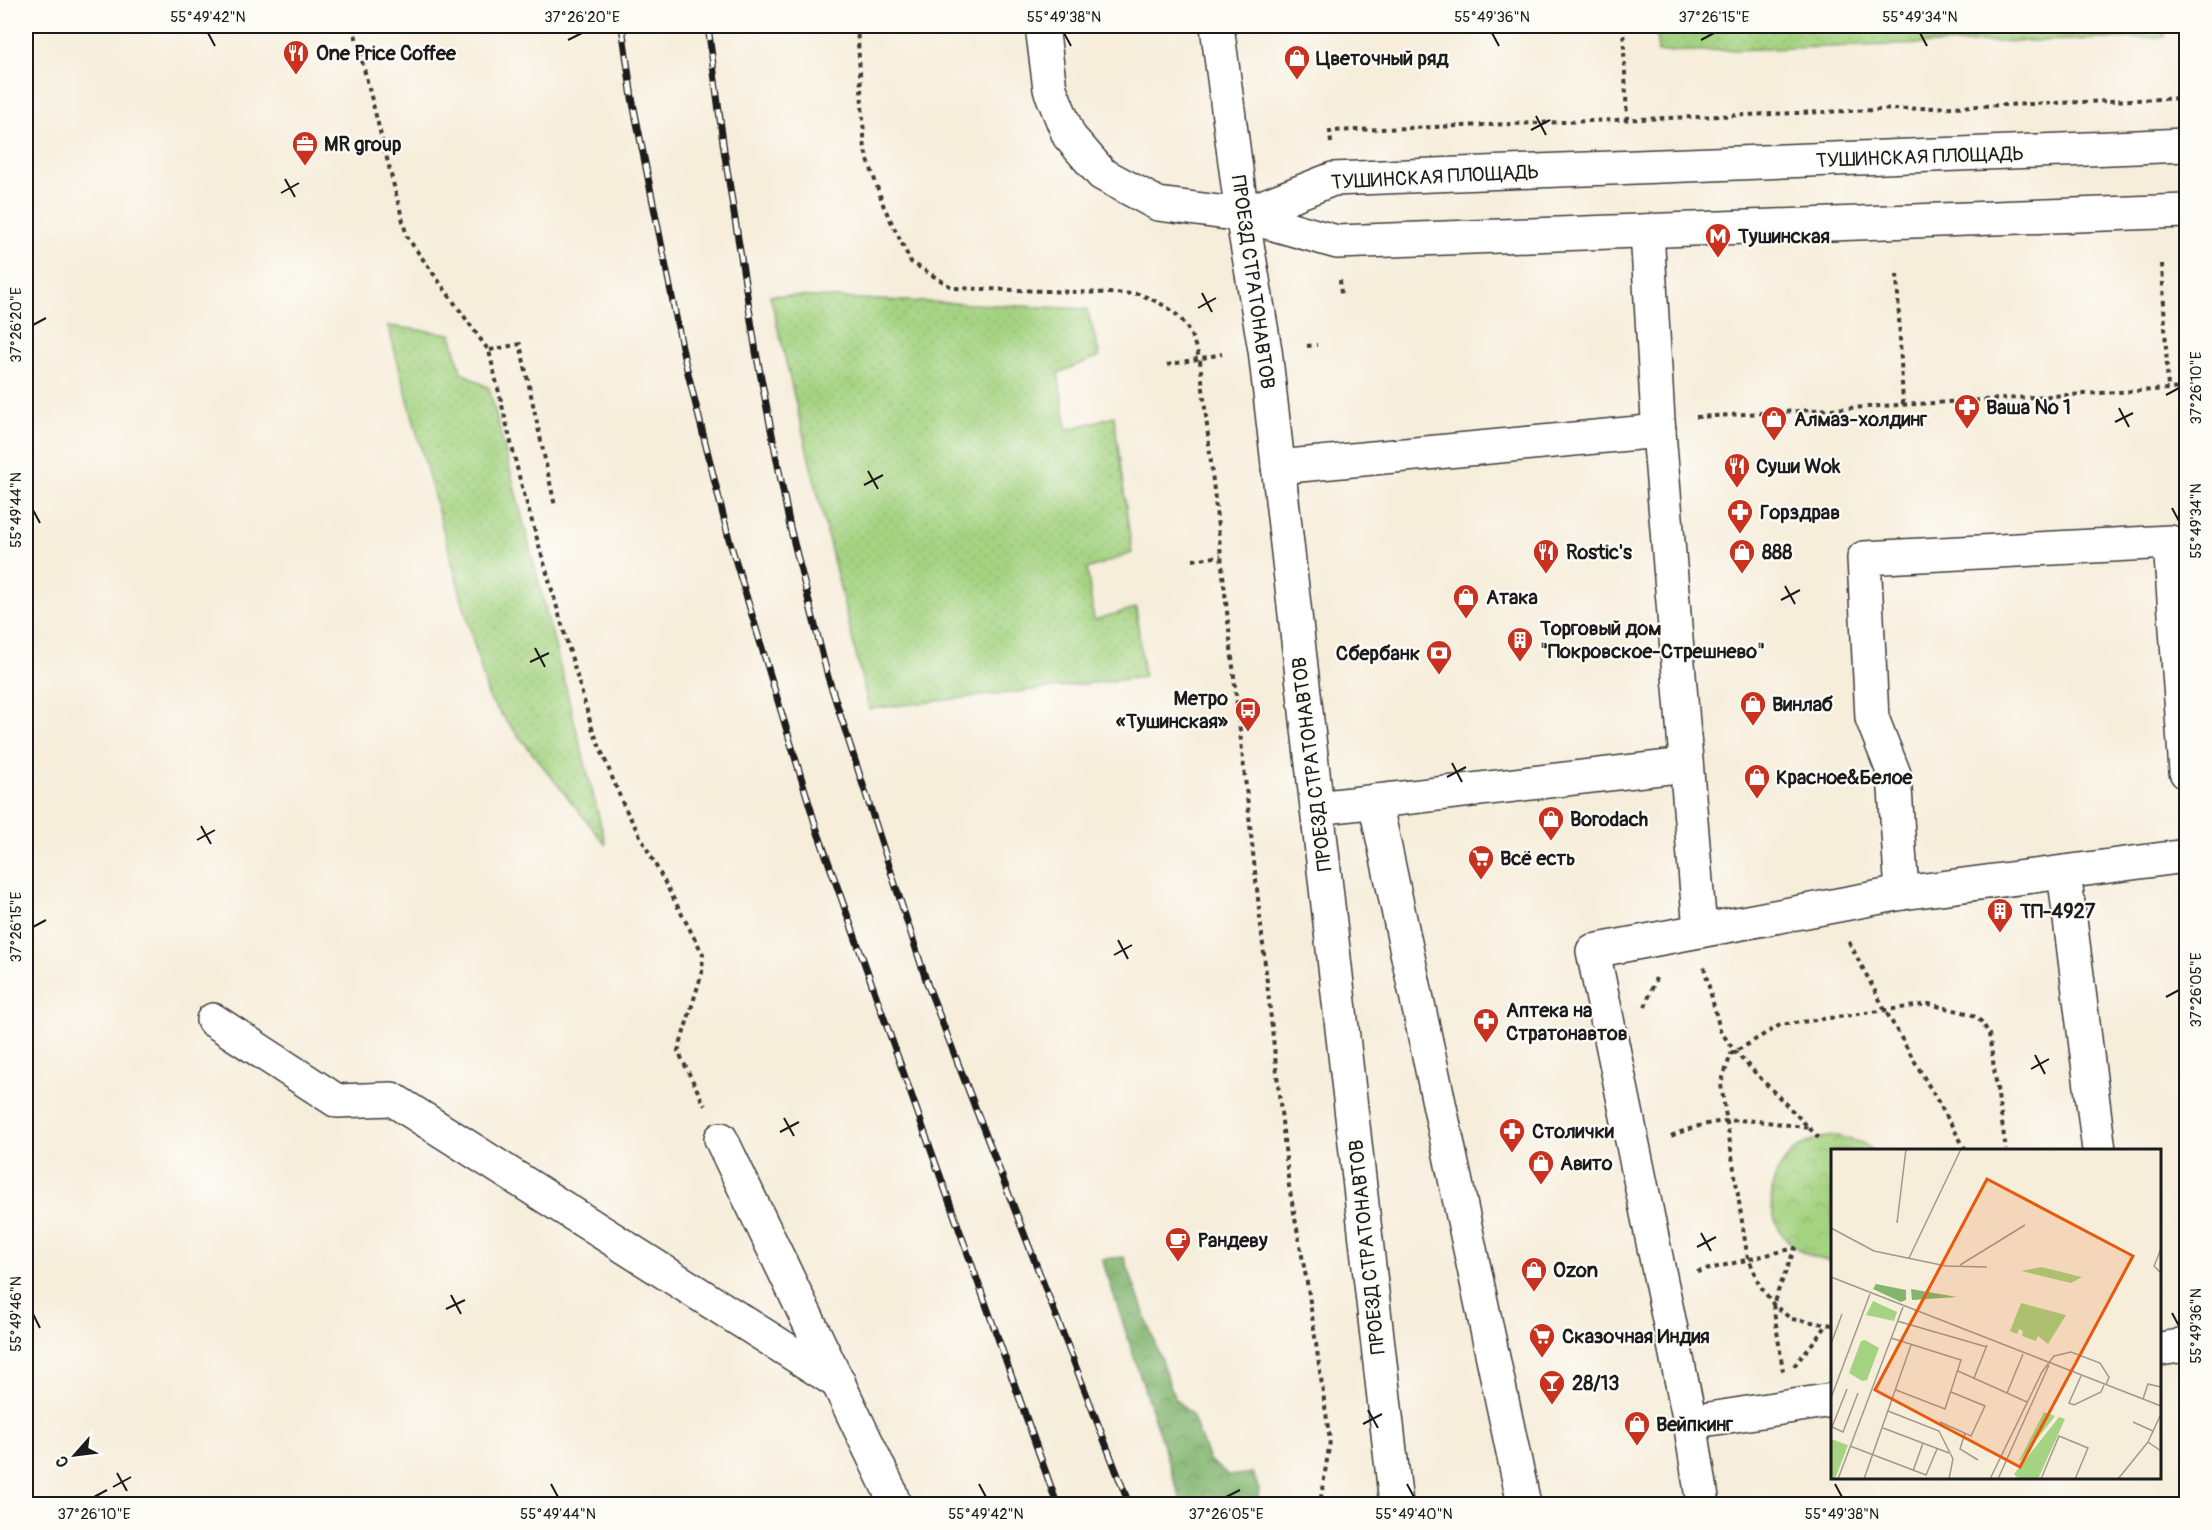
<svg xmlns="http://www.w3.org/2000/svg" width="2212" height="1530" viewBox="0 0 2212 1530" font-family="Pangolin,sans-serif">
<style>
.grass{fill:url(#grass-dots);stroke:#60784e;stroke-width:1.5}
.forest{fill:url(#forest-crowns);stroke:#506846;stroke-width:1.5}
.park{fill:url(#park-crowns);stroke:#60784e;stroke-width:1.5}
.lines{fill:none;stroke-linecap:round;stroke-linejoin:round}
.minor-casing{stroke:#3d3b38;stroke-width:36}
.path{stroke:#3d3b38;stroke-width:4;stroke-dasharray:4.5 4.5;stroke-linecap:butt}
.minor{stroke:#fff;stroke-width:33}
.rail-casing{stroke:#1c1c1c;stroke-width:7}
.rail{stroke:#fdfcf7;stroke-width:4.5;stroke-dasharray:14;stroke-linecap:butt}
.ticks{fill:none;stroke:#1c1c1c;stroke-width:2}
.labels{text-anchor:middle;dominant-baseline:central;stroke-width:4.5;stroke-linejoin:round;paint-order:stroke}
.poi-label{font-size:20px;font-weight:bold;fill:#1c1c1c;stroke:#fdfcf7;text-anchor:start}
.street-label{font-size:20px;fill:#1c1c1c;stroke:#fdfcf7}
.inset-road{fill:none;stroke:#9f998e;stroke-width:1.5}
.view{fill:#e8590c;fill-opacity:0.15;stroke:#e8590c;stroke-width:3}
.inset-edge{fill:none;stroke:#1c1c1c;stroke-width:3}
.neatline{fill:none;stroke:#1c1c1c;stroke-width:2}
.ticks-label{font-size:15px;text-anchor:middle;fill:#1c1c1c}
</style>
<defs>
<pattern id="grass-dots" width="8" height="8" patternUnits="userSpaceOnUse" patternTransform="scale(1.5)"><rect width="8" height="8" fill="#a4d381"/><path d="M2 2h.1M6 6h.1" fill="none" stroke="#8db56f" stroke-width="1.8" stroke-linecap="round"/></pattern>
<pattern id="forest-crowns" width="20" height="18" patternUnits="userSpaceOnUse" patternTransform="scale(1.5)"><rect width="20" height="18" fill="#83b56f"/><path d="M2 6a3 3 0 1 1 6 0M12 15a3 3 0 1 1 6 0" fill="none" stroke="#6a925a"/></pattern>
<pattern id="park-crowns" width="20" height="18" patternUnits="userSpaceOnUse" patternTransform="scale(1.5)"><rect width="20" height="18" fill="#a4d381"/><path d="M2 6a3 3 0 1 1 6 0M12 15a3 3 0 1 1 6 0" fill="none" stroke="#8db56f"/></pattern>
</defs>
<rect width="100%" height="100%" fill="#fdfcf7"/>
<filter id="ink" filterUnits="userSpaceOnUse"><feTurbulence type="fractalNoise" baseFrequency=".0167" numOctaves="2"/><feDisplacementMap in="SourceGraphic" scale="12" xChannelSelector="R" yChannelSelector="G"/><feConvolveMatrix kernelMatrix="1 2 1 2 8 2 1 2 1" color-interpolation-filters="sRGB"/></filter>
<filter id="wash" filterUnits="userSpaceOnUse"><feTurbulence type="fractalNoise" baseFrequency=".008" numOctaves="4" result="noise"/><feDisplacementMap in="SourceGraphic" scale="24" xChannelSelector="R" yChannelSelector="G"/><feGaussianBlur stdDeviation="1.35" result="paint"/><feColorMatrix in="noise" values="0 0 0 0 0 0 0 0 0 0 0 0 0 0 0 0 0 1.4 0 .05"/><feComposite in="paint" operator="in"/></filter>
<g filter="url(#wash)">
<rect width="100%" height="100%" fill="#f6edda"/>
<!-- grass -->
<g class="grass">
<polygon points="1656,26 2136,26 2164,30 2164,37 1658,52"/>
<polygon points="770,295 1087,309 1100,356 1058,373 1067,430 1114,416 1132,553 1087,569 1094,620 1136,608 1144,677 869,709"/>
<polygon points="388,326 451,334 461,372 489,388 606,845 489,699"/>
</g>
<!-- forest -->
<polygon class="forest" points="1124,1257 1175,1399 1192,1415 1209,1460 1228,1476 1253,1473 1259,1490 1257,1504 1182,1504 1102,1259"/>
<!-- park -->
<path class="park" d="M1838,1136L1862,1143L1873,1150H1832V1261H1829C1747,1247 1755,1139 1838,1136Z"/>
</g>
<g filter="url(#ink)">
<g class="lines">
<!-- minor casing -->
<g class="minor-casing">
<g id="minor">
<polyline points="1042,26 1050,89 1069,136 1102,174 1158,204 1242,215 1337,242 2186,211"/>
<polyline points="1217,26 1242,215 1265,350 1396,1504"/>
<polyline points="1242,215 1333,179 2186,145"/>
<polyline points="1647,231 1658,420 1700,930"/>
<polyline points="1278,467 1659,431"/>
<polyline points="1375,801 1524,1504"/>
<polyline points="1317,808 1686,765"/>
<polyline points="2064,872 2186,856"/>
<polyline points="1902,893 1894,774 1872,718 1864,558 2170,542 2186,772"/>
<polyline points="213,1020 337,1101 392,1099 839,1383"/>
<polyline points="721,1139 889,1489 894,1504"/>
<polyline points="2160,1349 2186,1345"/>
<polyline points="1690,1422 1832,1400"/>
<polyline points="1703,1504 1690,1422 1593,951 1902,893 2064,872 2099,1150"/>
</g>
</g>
<!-- path -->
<g class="path">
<polyline points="353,26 407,237 489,351 520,480 592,728 623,804 703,954 702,973 678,1051 705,1106"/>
<path d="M857,26L865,151L884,207L911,262L953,288L1139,294C1179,310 1188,320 1200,361L1289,1186L1308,1288L1330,1441L1320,1504"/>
<polyline points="1623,26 1627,119"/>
<polyline points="1331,143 1330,131 2186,98"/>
<polyline points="2162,264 2168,389"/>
<polyline points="1897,274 1903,405"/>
<polyline points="1340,280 1341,295"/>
<polyline points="1307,346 1317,345"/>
<polyline points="490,350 520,344 555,506"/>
<polyline points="1167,365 1222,354"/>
<polyline points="1696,417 2186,388"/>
<polyline points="1193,560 1221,556"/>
<polyline points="1849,942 1885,1010 1966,1150"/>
<polyline points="1704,967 1720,1030 1735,1052 1819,1138"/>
<polyline points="1645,1007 1656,978"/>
<path d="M1671,1136C1725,1113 1753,1120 1810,1128"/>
<polyline points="1697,1272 1795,1248 1773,1304 1783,1371"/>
<polyline points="1832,1325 1791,1319 1773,1304 1759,1284 1747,1254 1721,1084 1731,1054 1780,1025 1929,1004 1971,1014 1982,1022 1989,1034 2006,1150"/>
<polyline points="1794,1366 1828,1324"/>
</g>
<!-- minor -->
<use href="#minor" class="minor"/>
<!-- rail casing -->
<g class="rail-casing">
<g id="rail">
<polyline points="622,26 632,98 684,357 729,539 817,830 1057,1504"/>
<polyline points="708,26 724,150 756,352 790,527 828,677 928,986 1129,1504"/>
</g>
</g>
<!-- rail -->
<use href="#rail" class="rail"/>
</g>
</g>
<!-- ticks -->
<path class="ticks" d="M208,33L215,46M1064,33L1071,46M1492,33L1499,46M1920,33L1927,46M568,40L582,33M1701,40L1714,33M1536,116L1546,135M1531,130L1550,120M285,179L295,197M281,193L299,183M1202,293L1212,312M1198,308L1216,298M33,325L46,318M2166,395L2179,388M2119,408L2129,427M2115,422L2133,413M868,471L878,489M864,485L883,475M2172,508L2179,521M33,510L40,523M1785,586L1795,604M1781,600L1800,590M535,648L545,667M530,662L549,653M1452,763L1462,782M1447,777L1466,767M201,826L211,844M197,840L215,830M33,927L46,920M1118,940L1128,959M1114,955L1132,945M2166,997L2179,990M2035,1055L2045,1074M2031,1069L2049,1059M784,1118L794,1136M780,1132L799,1122M1701,1233L1711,1251M1697,1247L1716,1237M451,1295L461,1314M446,1309L465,1300M2172,1313L2179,1326M33,1314L40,1328M1368,1410L1378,1428M1363,1424L1382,1414M117,1473L127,1491M551,1484L558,1497M979,1484L986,1497M1407,1484L1414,1497M1835,1484L1842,1497M113,1487L131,1477M94,1497L107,1490M1226,1497L1240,1490"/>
<!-- icons -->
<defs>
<g id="restaurant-pin" transform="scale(1.35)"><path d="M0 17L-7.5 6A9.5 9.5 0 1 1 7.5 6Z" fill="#c8321e" stroke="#fdfcf7"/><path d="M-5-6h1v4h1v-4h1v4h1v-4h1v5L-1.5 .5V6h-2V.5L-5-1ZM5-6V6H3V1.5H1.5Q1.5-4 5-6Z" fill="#fff"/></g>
<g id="shop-pin" transform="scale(1.35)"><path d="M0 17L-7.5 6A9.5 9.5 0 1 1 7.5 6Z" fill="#c8321e" stroke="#fdfcf7"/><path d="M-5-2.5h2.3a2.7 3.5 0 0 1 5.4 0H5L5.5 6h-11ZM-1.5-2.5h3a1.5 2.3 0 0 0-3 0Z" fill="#fff"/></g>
<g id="office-pin" transform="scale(1.35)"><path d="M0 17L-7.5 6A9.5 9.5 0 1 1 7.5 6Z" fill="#c8321e" stroke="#fdfcf7"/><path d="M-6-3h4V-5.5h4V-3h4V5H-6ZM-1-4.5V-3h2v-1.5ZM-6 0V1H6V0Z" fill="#fff"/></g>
<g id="metro-pin" transform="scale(1.35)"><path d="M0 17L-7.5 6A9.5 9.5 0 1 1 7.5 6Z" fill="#c8321e" stroke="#fdfcf7"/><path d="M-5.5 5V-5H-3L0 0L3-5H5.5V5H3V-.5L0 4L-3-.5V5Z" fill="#fff"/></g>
<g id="pharmacy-pin" transform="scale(1.35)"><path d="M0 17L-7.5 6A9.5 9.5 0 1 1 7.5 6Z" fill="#c8321e" stroke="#fdfcf7"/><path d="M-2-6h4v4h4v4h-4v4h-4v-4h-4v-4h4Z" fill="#fff"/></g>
<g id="building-pin" transform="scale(1.35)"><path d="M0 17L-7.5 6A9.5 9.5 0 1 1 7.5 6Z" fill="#c8321e" stroke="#fdfcf7"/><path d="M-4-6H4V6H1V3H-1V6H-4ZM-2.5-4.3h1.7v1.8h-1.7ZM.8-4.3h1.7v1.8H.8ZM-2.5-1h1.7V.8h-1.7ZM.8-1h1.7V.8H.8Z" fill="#fff"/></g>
<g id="bank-pin" transform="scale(1.35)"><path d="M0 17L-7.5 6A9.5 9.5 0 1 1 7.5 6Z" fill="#c8321e" stroke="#fdfcf7"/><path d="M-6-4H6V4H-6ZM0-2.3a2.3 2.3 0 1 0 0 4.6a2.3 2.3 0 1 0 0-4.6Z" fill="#fff"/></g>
<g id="bus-pin" transform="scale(1.35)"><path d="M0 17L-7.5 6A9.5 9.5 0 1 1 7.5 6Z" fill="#c8321e" stroke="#fdfcf7"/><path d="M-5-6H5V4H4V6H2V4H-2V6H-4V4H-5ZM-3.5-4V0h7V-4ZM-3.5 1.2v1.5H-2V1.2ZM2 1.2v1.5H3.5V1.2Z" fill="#fff"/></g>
<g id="supermarket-pin" transform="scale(1.35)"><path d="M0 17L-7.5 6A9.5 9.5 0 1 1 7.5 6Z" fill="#c8321e" stroke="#fdfcf7"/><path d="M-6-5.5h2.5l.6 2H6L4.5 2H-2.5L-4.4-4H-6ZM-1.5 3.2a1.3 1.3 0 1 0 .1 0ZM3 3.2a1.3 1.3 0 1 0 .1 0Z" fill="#fff"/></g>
<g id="cafe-pin" transform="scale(1.35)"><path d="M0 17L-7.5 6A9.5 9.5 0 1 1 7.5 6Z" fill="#c8321e" stroke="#fdfcf7"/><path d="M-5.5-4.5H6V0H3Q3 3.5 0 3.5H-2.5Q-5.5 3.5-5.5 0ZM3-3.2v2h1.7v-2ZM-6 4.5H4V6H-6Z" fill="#fff"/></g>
<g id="bar-pin" transform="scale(1.35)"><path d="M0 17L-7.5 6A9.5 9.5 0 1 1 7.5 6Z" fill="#c8321e" stroke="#fdfcf7"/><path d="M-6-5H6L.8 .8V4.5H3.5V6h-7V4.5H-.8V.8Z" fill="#fff"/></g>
</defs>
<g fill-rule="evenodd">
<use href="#restaurant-pin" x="296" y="53"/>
<use href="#shop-pin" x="1297" y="58"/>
<use href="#office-pin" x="305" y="144"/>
<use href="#metro-pin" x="1718" y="236"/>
<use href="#pharmacy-pin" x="1967" y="407"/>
<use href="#shop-pin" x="1774" y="419"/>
<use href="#restaurant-pin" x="1737" y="466"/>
<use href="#pharmacy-pin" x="1740" y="512"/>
<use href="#restaurant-pin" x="1546" y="552"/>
<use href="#shop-pin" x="1742" y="552"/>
<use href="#shop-pin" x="1466" y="597"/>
<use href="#building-pin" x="1520" y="640"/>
<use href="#bank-pin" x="1439" y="653"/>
<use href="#shop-pin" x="1753" y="704"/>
<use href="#bus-pin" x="1248" y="710"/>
<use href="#shop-pin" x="1757" y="777"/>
<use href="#shop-pin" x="1551" y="819"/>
<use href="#supermarket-pin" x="1481" y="858"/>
<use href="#building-pin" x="2000" y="911"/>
<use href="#pharmacy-pin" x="1486" y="1021"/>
<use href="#pharmacy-pin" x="1512" y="1131"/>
<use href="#shop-pin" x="1541" y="1163"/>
<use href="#cafe-pin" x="1178" y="1240"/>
<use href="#shop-pin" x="1534" y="1270"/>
<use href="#supermarket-pin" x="1542" y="1336"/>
<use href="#bar-pin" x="1552" y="1383"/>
<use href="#shop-pin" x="1637" y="1424"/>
</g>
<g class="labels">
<!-- poi labels -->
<g class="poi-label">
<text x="316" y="53">One Price Coffee</text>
<text x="1316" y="58">Цветочный ряд</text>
<text x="324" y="144">MR group</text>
<text x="1738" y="236">Тушинская</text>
<text x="1986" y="407">Ваша № 1</text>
<text x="1794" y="419">Алмаз-холдинг</text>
<text x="1756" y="466">Суши Wok</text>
<text x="1760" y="512">Горздрав</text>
<text x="1566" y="552">Rostic's</text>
<text x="1762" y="552">888</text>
<text x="1486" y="597">Атака</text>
<text x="1540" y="628">Торговый дом<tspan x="1540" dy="23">"Покровское-Стрешнево"</tspan></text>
<text x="1420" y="653" text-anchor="end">Сбербанк</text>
<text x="1228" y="698" text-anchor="end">Метро<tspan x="1228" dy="23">«Тушинская»</tspan></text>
<text x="1772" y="704">Винлаб</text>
<text x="1776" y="777">Красное&amp;Белое</text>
<text x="1570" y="819">Borodach</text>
<text x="1500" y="858">Всё есть</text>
<text x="2020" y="911">ТП-4927</text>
<text x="1506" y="1010">Аптека на<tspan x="1506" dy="23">Стратонавтов</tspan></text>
<text x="1532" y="1131">Столички</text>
<text x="1560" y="1163">Авито</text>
<text x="1198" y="1240">Рандеву</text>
<text x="1553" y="1270">Ozon</text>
<text x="1562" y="1336">Сказочная Индия</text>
<text x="1572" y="1383">28/13</text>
<text x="1656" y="1424">Вейпкинг</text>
</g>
<!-- street labels -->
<g class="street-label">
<text transform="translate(1920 157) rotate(-2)">ТУШИНСКАЯ ПЛОЩАДЬ</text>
<text transform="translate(1435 177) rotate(-3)">ТУШИНСКАЯ ПЛОЩАДЬ</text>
<text transform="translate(1253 282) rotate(82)">ПРОЕЗД СТРАТОНАВТОВ</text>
<text transform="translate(1312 764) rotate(-97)">ПРОЕЗД СТРАТОНАВТОВ</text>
<text transform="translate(1367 1247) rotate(-96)">ПРОЕЗД СТРАТОНАВТОВ</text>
</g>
</g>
<!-- overview -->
<g transform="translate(1831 1149)">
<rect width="330" height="330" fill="#f6edda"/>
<path d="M210,118L251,128L240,134L190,122ZM42,152L66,163L63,172L35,166ZM190,154L235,166L217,195L207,187L205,192L191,187L192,182L188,180L186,185L179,182ZM213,263L224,267L189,312H188ZM228,268L234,270L207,330H188L183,325ZM0,290L17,296L4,330H0Z" fill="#a4d381"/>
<path d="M45,135L75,141V151L70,153L42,140ZM80,140L126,148L81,151Z" fill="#83b56f"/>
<path d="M34,191L48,199L36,231L31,232L18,224L30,192Z" fill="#a4d381"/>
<path class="inset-road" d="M66,74L75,0M0,79L43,102L115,117L156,118M330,100L323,117L330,124M78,109L130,0M129,116L194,76M0,128L330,257M66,172L156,198M60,189L130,211L114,260L65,241M0,195L11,165M127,222L196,253M250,227L238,254L243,256L270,243L273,236M143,229L156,196M16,240L1,278L12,283L27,244M176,244L192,205M0,249L39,145M312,250L317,235L330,238M57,262L108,282L122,310L118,330M330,265L317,293L330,302M109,273L140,287L154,257L120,243M302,273L322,282M52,279L118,304M134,284L129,300L147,311M19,297L95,326L106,300M82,322L92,294M7,330L72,158M33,330L80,196M159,330L211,223L223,207L240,203L269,214L278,228L275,236M167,330L218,216M210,330L228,287L257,299L244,330M287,330L317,293"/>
<path class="view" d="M156,30L302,107L189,318L44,241Z"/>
<rect width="330" height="330" class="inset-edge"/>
</g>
<!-- margin -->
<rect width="2212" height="1530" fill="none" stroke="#fdfcf7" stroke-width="66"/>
<!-- north arrow -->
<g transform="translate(75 1455) rotate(242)" stroke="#fdfcf7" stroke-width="4.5" paint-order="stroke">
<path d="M0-4.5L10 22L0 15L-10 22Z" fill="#1c1c1c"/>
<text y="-9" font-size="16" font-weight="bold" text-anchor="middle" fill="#1c1c1c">С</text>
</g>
<rect x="33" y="33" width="2146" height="1464" class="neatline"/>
<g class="ticks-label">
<text x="208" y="22">55°49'42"N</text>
<text x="582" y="22">37°26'20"E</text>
<text x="1064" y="22">55°49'38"N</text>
<text x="1492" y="22">55°49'36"N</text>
<text x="1714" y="22">37°26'15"E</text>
<text x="1920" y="22">55°49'34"N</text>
<text transform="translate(16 325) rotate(-90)" y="5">37°26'20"E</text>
<text transform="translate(2196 388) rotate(-90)" y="5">37°26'10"E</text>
<text transform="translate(16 510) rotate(-90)" y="5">55°49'44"N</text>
<text transform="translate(2196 521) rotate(-90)" y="5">55°49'34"N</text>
<text transform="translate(16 927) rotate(-90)" y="5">37°26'15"E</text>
<text transform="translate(2196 990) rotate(-90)" y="5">37°26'05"E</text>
<text transform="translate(16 1314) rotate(-90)" y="5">55°49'46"N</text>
<text transform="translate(2196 1326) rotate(-90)" y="5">55°49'36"N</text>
<text x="94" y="1519">37°26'10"E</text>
<text x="558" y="1519">55°49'44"N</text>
<text x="986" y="1519">55°49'42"N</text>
<text x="1226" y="1519">37°26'05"E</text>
<text x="1414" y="1519">55°49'40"N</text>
<text x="1842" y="1519">55°49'38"N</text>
</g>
</svg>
